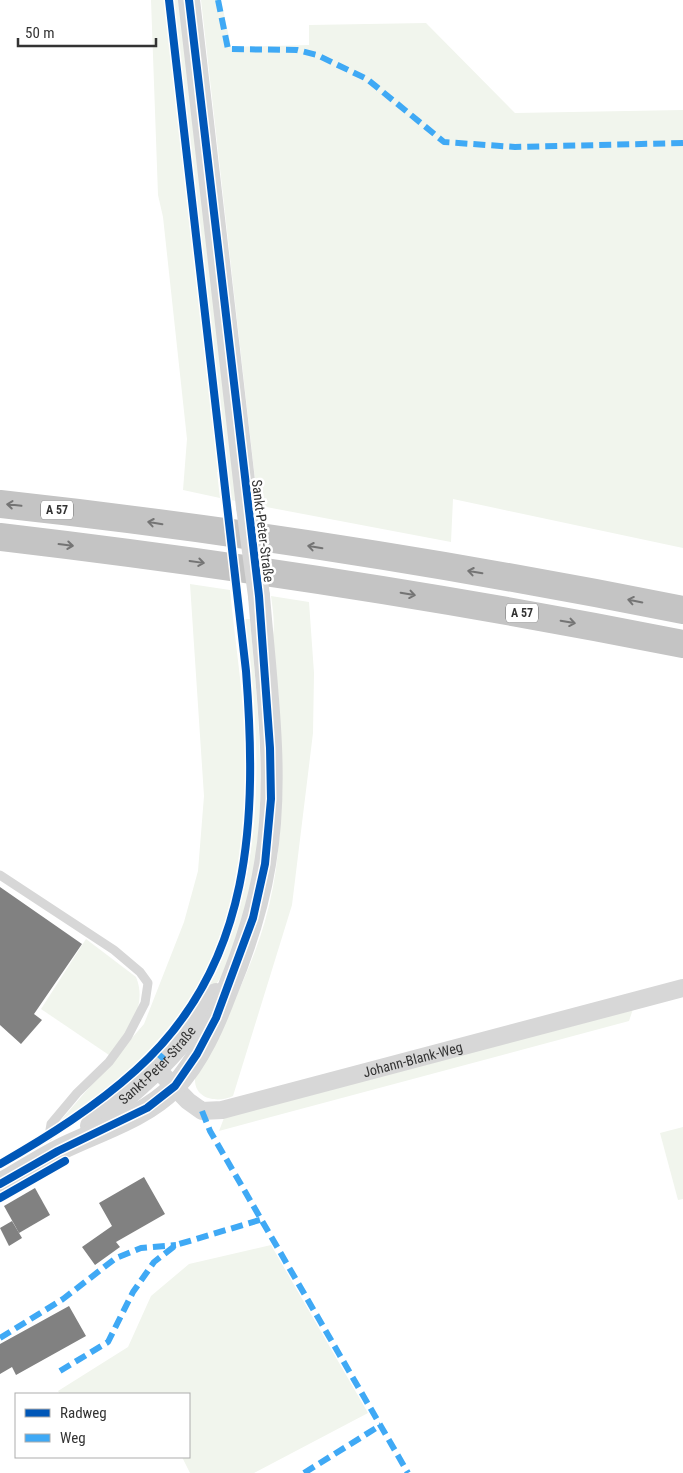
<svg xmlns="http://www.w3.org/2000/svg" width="683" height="1473" viewBox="0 0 683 1473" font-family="'Roboto Condensed',sans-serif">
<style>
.green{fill:#f1f5ed}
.building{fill:#818181}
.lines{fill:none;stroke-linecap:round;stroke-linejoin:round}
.service{stroke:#d7d7d7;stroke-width:9}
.minor{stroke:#d7d7d7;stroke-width:18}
.tertiary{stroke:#d7d7d7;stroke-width:22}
.motorway{stroke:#c4c4c4;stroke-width:28}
.tertiary-bridge{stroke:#d7d7d7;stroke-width:22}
.quiet{stroke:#3fa9f5;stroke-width:6;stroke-dasharray:12 6;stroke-linecap:butt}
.cycleway-casing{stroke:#fff;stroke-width:11}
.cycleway{stroke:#0057b8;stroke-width:8}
.oneway{stroke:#747474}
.labels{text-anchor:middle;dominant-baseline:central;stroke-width:5;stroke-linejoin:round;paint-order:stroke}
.shield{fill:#fff;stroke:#707070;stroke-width:1}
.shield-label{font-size:12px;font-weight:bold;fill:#333}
.street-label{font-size:14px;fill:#333;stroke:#fff}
</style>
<rect width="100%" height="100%" fill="#fff"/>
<!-- green -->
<g class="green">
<polygon points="151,0 167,0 219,472 217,472 220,498 183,490 187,439 163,217 158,195"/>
<polygon points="174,0 179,0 237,501 230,500"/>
<polygon points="201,0 221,0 231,47 309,45 309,25 426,23 515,113 683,110 683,548 453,499 451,542 261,506 258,479 255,479"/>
<path d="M190,584L230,590C235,641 243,693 246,744C257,921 201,1029 56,1126L144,1024L184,922L198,871L204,796Z"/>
<path d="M271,596L309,602L314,673L313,733L292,905L233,1096C219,1103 195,1100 195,1080C195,1065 216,1038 223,1023C240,990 255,956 265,921C286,849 281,774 279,699C278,685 271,646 273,635C275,625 273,610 271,596Z"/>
<path d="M244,619H250C258,712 269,806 249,898C246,913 240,927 235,942C228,961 224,982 206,992C267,880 263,743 244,619Z"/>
<path d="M86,939L136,977C148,1006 128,1034 109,1055L41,1009Z"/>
<polygon points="633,1009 629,1021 219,1131 224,1118"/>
<polygon points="683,1127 683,1199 678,1200 660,1133"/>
<polygon points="271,1245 368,1413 254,1473 190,1473 182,1457 189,1457 189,1394 60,1394 58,1391 128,1347 151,1296 189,1264"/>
</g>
<!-- building -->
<g class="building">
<polygon points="0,887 82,944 34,1014 42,1020 21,1044 0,1025"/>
<polygon points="144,1177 165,1214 116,1242 120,1247 95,1265 82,1247 112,1226 99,1203"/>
<polygon points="35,1188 50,1215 19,1233 4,1206"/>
<polygon points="12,1221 22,1238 9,1246 0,1228"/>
<polygon points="69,1306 86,1336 16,1375 12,1367 0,1374 0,1344"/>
</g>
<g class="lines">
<!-- service -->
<polyline class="service" points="0,875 114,950 140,972 148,983 145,1003 128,1036 109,1062 77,1093 51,1124 49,1136"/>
<!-- minor -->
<path class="minor" id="s1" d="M157,1069L188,1101L202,1111L222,1110L683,988"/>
<!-- tertiary -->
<g class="tertiary">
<polyline points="189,0 247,507"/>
<path id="s2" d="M91,1126C121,1101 151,1077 177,1047C191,1031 204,1012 216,994"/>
<path d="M0,1184C20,1173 39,1160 59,1150C97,1131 144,1118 174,1087C199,1061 215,1023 227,991C244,950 258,908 265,864C280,777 266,684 259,596"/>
</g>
<!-- motorway -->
<g class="motorway">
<path d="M0,504C229,529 457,565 683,610"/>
<path d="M0,537C229,564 457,599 683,644"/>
</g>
<!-- tertiary-bridge -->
<polyline class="tertiary-bridge" points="247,507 259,596"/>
<!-- quiet -->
<g class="quiet">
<polyline points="218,0 228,49 297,50 317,55 367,79 444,142 515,147 683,143"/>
<polyline points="155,1051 165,1060"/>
<polyline points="202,1111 210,1131 408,1473"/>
<polyline points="0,1338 63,1299 116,1258 141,1248 176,1245"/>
<polyline points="60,1371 108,1342 133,1292 154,1262 176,1245 263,1219"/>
<polyline points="304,1473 381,1425"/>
</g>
<!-- cycleway casing -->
<g class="cycleway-casing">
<g id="cycleway">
<path d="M0,1164C49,1136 95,1107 136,1070C254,964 257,817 246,671L169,0"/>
<polyline points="0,1184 58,1151 147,1108 175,1086 197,1054 216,1018 253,918 265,864 271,799 270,748 259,596 189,0"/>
<polyline points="0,1198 65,1161"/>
</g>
</g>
<!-- cycleway -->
<use href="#cycleway" class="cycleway"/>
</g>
<!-- one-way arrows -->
<defs><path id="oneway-shaft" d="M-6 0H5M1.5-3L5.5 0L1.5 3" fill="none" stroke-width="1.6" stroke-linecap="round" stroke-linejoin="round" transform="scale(1.25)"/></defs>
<g class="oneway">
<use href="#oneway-shaft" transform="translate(14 505) rotate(-174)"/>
<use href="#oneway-shaft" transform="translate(155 523) rotate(-171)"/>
<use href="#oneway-shaft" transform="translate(66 545) rotate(7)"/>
<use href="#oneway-shaft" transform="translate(315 547) rotate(-171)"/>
<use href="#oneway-shaft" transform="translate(197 562) rotate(8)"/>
<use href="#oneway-shaft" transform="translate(475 572) rotate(-171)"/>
<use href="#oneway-shaft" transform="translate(408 594) rotate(10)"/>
<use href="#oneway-shaft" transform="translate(635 601) rotate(-169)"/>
<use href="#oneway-shaft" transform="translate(568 622) rotate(10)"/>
</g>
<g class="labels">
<!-- shield labels -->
<g class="shield">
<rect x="41" y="500.5" width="32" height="19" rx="4"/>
<rect x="506" y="603.5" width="32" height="19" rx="4"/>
</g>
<g class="shield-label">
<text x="57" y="510">A 57</text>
<text x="522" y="613">A 57</text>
</g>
<!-- street labels -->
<g class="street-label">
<text transform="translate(263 531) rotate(83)">Sankt-Peter-Straße</text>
<text stroke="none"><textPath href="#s1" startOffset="279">Johann-Blank-Weg</textPath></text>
<text stroke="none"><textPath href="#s2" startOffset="90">Sankt-Peter-Straße</textPath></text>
</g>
</g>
<!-- legend -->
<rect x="15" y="1393" width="175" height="65" fill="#ffffff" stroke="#adadad"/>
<rect x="25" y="1409" width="25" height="8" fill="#0057b8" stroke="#adadad"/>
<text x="60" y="1418" font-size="15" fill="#333333">Radweg</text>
<rect x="25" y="1434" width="25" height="8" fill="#3fa9f5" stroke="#adadad"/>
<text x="60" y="1443" font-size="15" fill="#333333">Weg</text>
<!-- scale -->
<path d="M18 38v8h138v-8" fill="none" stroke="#333333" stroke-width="2.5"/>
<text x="25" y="38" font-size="15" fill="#333333" stroke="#ffffff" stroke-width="4" paint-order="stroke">50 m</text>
</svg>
